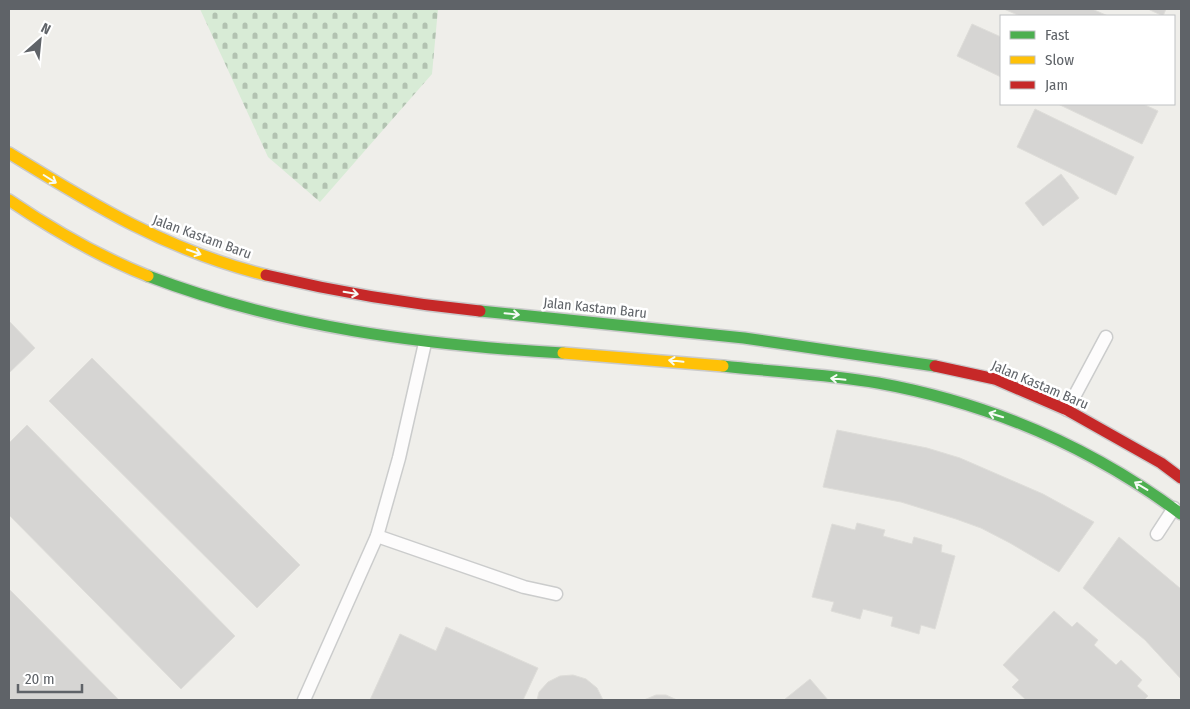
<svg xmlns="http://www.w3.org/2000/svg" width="1190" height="709" viewBox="0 0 1190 709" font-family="'Fira Sans Condensed',sans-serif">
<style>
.cemetery{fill:url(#cemetery-stones)}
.building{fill:#d6d5d3;stroke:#deddd9}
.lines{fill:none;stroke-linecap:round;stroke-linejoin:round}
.lane-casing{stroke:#cbcccc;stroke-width:15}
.fast-casing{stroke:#cacacb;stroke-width:14}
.slow-casing{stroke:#cacacb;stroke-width:14}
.jam-casing{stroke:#cacacb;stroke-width:14}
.lane{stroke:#fdfcfc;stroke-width:12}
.fast{stroke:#4caf50;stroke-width:11}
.slow{stroke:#ffc107;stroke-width:11}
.jam{stroke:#c62828;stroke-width:11}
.oneway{stroke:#f6fbf6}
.labels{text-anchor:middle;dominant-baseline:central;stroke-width:5;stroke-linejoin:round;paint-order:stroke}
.street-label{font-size:14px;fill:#5f6368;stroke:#fff}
</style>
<defs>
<pattern id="cemetery-stones" width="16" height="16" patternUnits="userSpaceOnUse" patternTransform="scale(1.25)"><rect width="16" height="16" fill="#d8ebd6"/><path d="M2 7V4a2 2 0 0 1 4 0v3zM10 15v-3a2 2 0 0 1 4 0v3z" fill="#b2c2b1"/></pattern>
</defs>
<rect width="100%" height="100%" fill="#efeeea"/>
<!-- cemetery -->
<polygon class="cemetery" points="200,9 438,9 432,74 320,202 268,157"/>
<!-- building -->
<g class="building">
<polygon points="1004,9 1092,9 1108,16 1020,16"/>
<polygon points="1148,9 1166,9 1163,16"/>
<polygon points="972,24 1001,37 1001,77 957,56"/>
<polygon points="1058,104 1143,104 1158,111 1142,144"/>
<polygon points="1035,109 1134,157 1116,195 1017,147"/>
<polygon points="1061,174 1079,198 1043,226 1025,203"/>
<polygon points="9,321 35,348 9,373"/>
<polygon points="92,358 300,565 257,608 49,401"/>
<polygon points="27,425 235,636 181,689 9,515 9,443"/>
<polygon points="837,430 927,448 960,458 1043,494 1094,522 1059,572 1010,543 981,528 956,519 901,502 823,487"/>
<polygon points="857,523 885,530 883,536 912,544 914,537 942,545 941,552 955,556 935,629 921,625 919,634 891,626 893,617 863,609 860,619 831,611 834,602 812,597 832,524 855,530"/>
<polygon points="1119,537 1181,589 1181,679 1145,640 1083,588"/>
<polygon points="9,589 119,700 12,700 9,697"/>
<polygon points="1054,611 1072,627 1077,622 1098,640 1094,645 1116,665 1121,660 1142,680 1137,686 1148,696 1144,700 1026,700 1012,687 1019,680 1003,665"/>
<polygon points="446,627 538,668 523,700 370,700 400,634 436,651"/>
<polygon points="573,675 586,679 597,688 603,700 537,700 539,692 548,682 560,676"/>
<polygon points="810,679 828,700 784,700"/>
<polygon points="656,695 666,695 677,700 644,700"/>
</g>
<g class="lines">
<!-- lane casing -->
<g class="lane-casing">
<g id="lane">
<polyline points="1067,410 1106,337"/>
<polyline points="1157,534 1174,508"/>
<polyline points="377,536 524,587 556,594"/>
<polyline points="304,700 377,536 399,458 425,343"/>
</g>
</g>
<!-- fast casing -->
<g class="fast-casing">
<g id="fast">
<path d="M148,276C281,327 422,345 563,353"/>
<polyline points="480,311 744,338 935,366"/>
<path d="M723,366C775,372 827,374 878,383C989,403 1091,447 1181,514"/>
</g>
</g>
<!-- slow casing -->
<g class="slow-casing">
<g id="slow">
<path d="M9,153C93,205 168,251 266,275"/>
<path d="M9,200C53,230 98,256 148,276"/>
<polyline points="563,353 723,366"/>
</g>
</g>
<!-- jam casing -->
<g class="jam-casing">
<g id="jam">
<path d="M266,275C337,292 408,304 480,311"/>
<polyline points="935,366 995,379 1067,410 1161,463 1181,478"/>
</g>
</g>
<!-- lane -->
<use href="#lane" class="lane"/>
<!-- fast -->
<use href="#fast" class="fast"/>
<!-- slow -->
<use href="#slow" class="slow"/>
<!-- jam -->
<use href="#jam" class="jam"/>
</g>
<!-- one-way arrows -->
<defs><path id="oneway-shaft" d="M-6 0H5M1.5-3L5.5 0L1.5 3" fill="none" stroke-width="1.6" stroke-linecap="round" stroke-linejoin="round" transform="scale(1.25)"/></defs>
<g class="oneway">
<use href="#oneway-shaft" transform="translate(50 179) rotate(32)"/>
<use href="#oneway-shaft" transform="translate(194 252) rotate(19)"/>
<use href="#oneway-shaft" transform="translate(351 293) rotate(9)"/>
<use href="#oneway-shaft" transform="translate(512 314) rotate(6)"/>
<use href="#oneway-shaft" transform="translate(676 361) rotate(-174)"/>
<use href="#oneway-shaft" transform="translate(838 379) rotate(-174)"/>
<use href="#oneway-shaft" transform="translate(996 415) rotate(-163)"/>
<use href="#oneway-shaft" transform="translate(1141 486) rotate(-149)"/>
</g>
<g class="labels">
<!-- street labels -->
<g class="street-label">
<text transform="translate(202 237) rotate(20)">Jalan Kastam Baru</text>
<text transform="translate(595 308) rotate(6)">Jalan Kastam Baru</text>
<text transform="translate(1040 385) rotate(23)">Jalan Kastam Baru</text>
</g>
</g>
<!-- border -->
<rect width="1190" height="709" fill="none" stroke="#5f6368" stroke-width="20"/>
<!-- legend -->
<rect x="1000" y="15" width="175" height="90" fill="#ffffff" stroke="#bfc1c3"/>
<rect x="1010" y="31" width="25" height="8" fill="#4caf50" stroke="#bfc1c3"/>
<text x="1045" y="40" font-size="15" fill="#5f6368">Fast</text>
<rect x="1010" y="56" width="25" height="8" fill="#ffc107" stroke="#bfc1c3"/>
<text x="1045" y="65" font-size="15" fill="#5f6368">Slow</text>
<rect x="1010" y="81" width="25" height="8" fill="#c62828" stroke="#bfc1c3"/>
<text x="1045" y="90" font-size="15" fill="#5f6368">Jam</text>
<!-- north arrow -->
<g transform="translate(40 40) rotate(27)" stroke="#ffffff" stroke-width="4" paint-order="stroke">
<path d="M0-4L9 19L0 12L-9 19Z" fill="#5f6368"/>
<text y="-8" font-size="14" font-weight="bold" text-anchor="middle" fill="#5f6368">N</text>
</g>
<!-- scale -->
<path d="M18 684v8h64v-8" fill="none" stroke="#5f6368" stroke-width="2.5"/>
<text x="25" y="684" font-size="15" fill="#5f6368" stroke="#ffffff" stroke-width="4" paint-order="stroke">20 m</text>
</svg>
